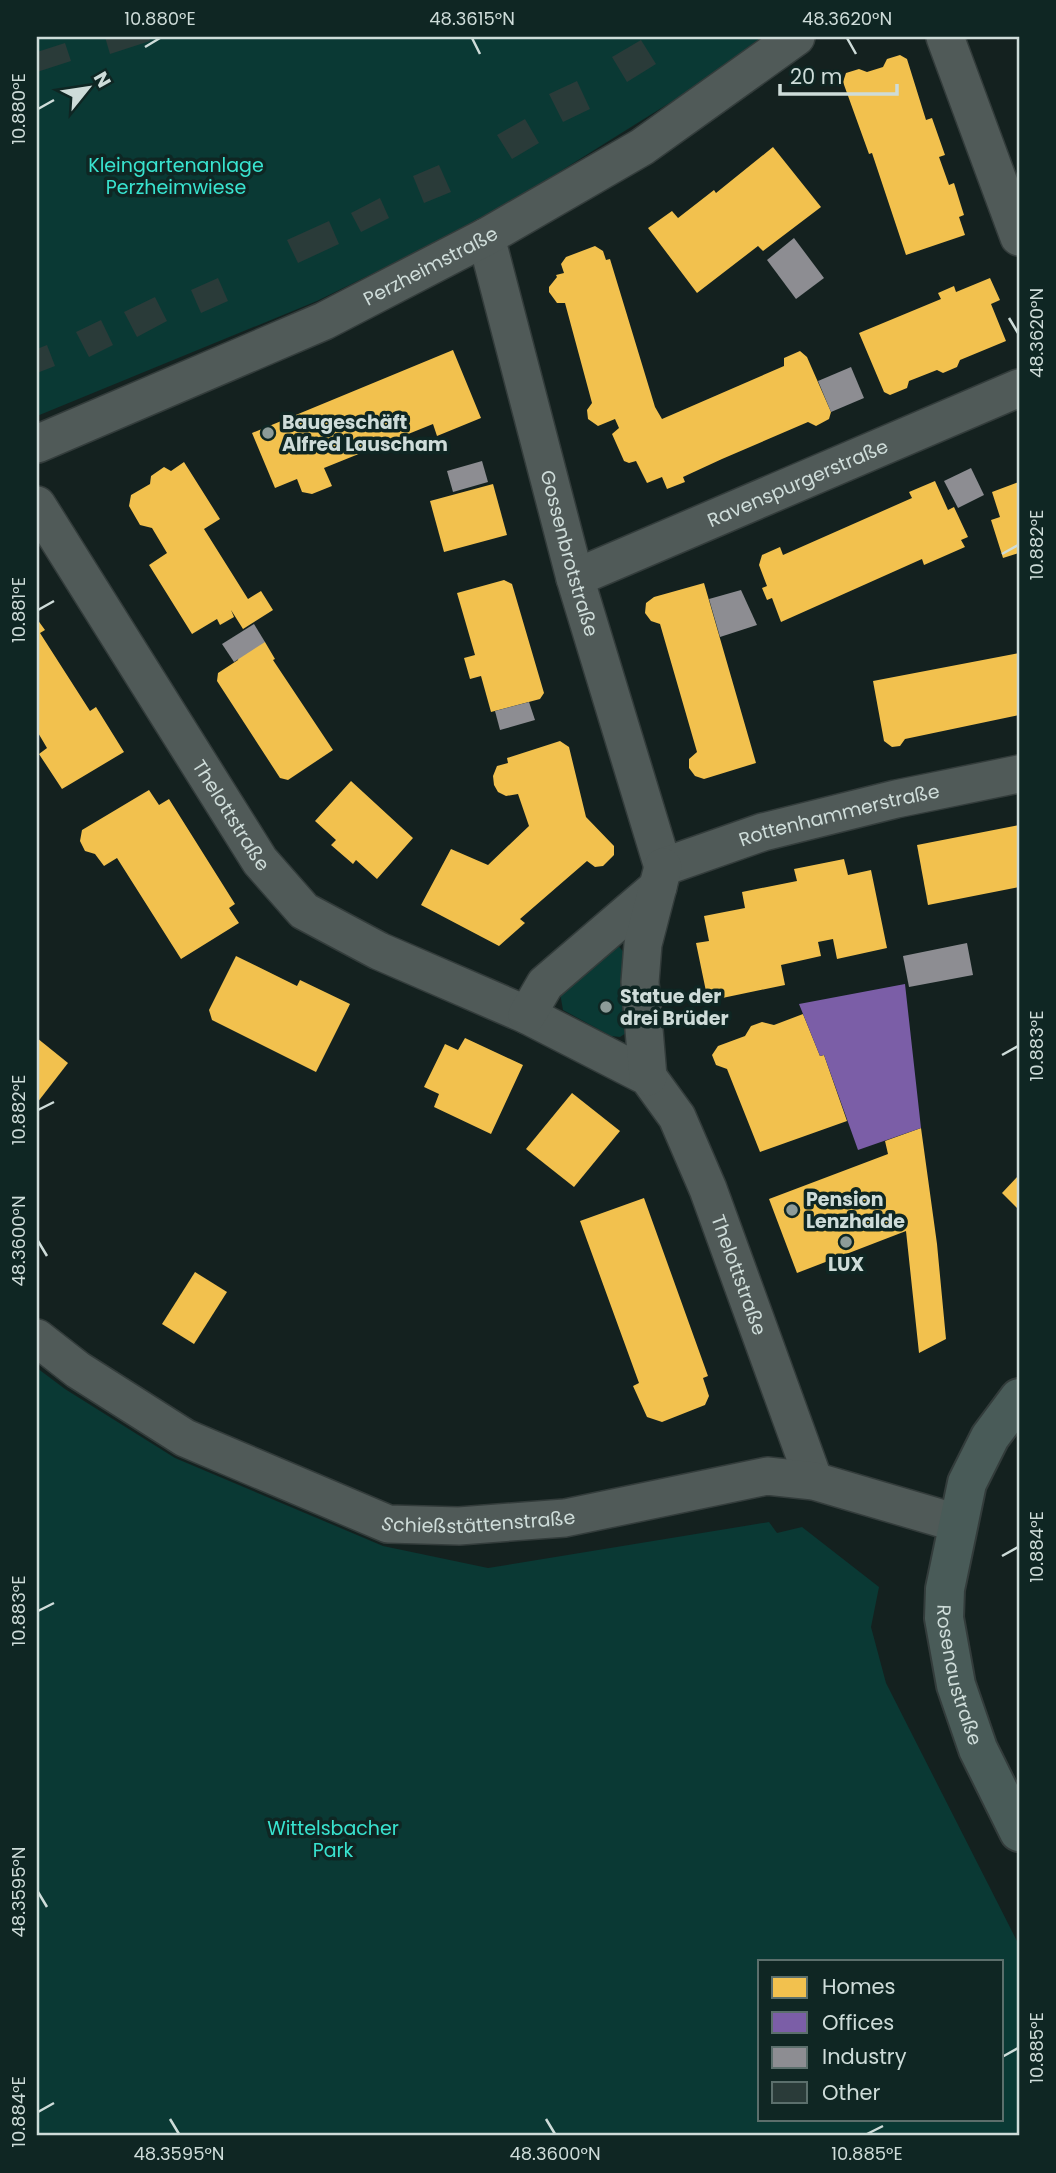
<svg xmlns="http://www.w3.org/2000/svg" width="1056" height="2173" viewBox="0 0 1056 2173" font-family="Poppins,sans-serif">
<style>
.green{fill:#0a3934;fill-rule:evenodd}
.homes{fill:#f2c14e}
.offices{fill:#7b5ea7}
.industry{fill:#8d8d92}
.building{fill:#2a3b39}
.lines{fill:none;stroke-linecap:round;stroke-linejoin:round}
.minor-casing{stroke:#333c3b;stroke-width:40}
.major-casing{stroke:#333c3b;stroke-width:42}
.minor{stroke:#505a58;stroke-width:37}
.major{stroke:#495b58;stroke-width:38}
.ticks{fill:none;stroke:#cedcd9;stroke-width:2.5}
.poi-dot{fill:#8d9b98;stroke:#0f2623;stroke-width:2.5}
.labels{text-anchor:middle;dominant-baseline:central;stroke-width:7;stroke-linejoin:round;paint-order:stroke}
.park-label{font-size:19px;fill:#39e4d0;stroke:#0f2623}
.street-label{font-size:19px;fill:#cedcd9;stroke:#0f2623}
.poi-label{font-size:19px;font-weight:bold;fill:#cedcd9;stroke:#0f2623;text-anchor:start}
.neatline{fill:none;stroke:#cedcd9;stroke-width:2.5}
.ticks-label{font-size:18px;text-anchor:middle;fill:#cedcd9}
</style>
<rect width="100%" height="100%" fill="#14211f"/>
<!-- green -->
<g class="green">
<polygon points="37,37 762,37 703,82 489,216 317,301 37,416"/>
<polygon points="617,944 625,954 629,1031 620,1037 611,1036 563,1010 560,993"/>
<path d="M37,1368L65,1389L175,1458L383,1546L488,1568L769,1522L777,1533L802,1527L879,1587L871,1627L886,1683L1019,1945V2136H37ZM1002,1961V2119H760V1961Z"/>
</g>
<!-- homes -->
<g class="homes">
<polygon points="900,55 907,59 926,120 932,118 945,155 939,157 949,185 954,183 964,215 959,217 965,235 906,255 872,153 869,154 843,82 846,73 859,69 867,72 883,67 887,59"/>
<polygon points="773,147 821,207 763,251 758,246 697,293 648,228 672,211 678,218 714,190 716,193"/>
<polygon points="595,246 603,251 606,260 610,259 655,407 662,419 784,366 784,358 800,351 807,357 831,412 829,419 816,426 808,422 722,459 683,477 685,482 667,489 662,477 647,483 636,461 629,463 624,461 612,434 619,428 615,419 598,426 588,419 587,410 592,403 565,303 557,303 549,292 549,287 557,277 556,275 564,273 561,264 566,257"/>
<polygon points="990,278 1000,300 991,304 1006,341 960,360 957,367 943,373 937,370 909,381 907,388 890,395 884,392 859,333 941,299 938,293 954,286 956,292"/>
<polygon points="453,350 481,418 437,436 433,424 324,468 332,486 312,494 302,492 297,479 275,488 252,433"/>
<polygon points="184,462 220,519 204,529 248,599 261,591 273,610 243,629 231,610 234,617 220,625 217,619 192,634 149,565 167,553 152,528 140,525 129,506 131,495 150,484 151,476 164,467 171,471"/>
<polygon points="935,481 948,510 954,507 968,537 961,540 965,547 924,565 922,559 781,622 772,598 767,600 762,588 767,586 759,565 762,555 780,547 783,555 912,498 909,492"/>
<polygon points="1019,482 1019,553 1003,558 991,520 1000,517 992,492"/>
<polygon points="493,484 507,535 444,552 430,501"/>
<polygon points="504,580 512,584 544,693 540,699 491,712 481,676 470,679 464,658 475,655 457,593"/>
<polygon points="704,583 756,763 704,779 695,776 689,768 689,759 697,752 660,624 651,621 645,613 646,603 654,597"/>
<polygon points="37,619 45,630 40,633 90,711 96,707 124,752 62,789 39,754 47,748 37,731"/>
<polygon points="255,640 265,642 275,659 273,660 333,750 288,780 280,778 217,681 218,673 238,660 240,649"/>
<polygon points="1019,653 1019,715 905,739 900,746 892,747 884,741 873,681"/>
<polygon points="560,741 569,747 586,817 614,846 614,855 603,866 595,867 587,861 520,919 525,923 499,946 421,905 451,849 488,865 529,826 518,794 506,796 498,792 494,785 493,776 497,766 508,763 507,758"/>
<polygon points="351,781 413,838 377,879 356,860 353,864 331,845 336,840 315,821"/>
<polygon points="149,790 159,805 169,799 235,904 229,908 239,923 181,959 117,858 104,866 95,854 85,851 80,841 82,830"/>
<polygon points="1019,825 1019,887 928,905 917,845"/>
<polygon points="844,859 848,875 871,870 887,948 837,959 833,939 818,942 821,956 781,965 785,985 708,1001 696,943 709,941 704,916 745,908 742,892 797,881 794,869"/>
<polygon points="236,956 297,986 300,980 350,1004 316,1072 212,1020 209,1010"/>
<polygon points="803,1014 820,1056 824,1055 847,1121 760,1152 727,1069 716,1065 712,1055 718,1046 745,1036 751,1026 762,1022 774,1025"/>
<polygon points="37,1038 68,1063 37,1103"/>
<polygon points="465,1038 523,1065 491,1134 434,1107 439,1094 424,1087 445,1044 458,1050"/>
<polygon points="572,1093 620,1131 574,1187 526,1149"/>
<polygon points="921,1128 937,1244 946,1339 919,1353 906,1231 797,1273 769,1199 888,1154 885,1141"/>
<polygon points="1019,1175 1019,1210 1002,1193"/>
<polygon points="644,1198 708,1376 703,1378 709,1396 705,1405 662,1422 647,1417 633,1386 639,1383 580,1221"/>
<polygon points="195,1272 227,1292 194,1344 162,1324"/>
</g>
<!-- offices -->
<polygon class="offices" points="905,984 921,1128 858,1150 824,1055 820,1056 799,1004"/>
<!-- industry -->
<g class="industry">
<polygon points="794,238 824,278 796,299 767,260"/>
<polygon points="851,367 864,398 831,412 818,381"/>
<polygon points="482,461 488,482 453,492 447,471"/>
<polygon points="971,468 984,495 958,508 944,481"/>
<polygon points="741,590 757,625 720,637 709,599"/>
<polygon points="254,624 265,642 234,662 222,644"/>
<polygon points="529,702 535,720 500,730 495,711"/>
<polygon points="967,943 973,975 909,987 903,956"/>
</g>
<!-- building -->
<g class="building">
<polygon points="105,37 149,37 150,41 110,54"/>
<polygon points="641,40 656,64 627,82 612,57"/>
<polygon points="65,43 71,61 37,72 37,52"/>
<polygon points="577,81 590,109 563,122 549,94"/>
<polygon points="525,119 539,143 512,159 497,135"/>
<polygon points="439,165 451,192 424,203 413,176"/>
<polygon points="380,198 389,218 361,232 351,213"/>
<polygon points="329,221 339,244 298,263 287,240"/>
<polygon points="218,278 228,301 201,313 191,290"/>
<polygon points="155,297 167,321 137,337 124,312"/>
<polygon points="101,320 113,345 89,357 76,332"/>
<polygon points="47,345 55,366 37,373 37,349"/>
</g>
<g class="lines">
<!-- minor casing -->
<g class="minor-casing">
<g id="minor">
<polyline points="945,37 1019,237"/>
<path id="s1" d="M486,237L575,578L663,867"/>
<path id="s2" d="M37,444L324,321L486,237L642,147L796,37"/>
<path id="s3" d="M37,505L260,861L304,911L379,951L527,1015L648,1077L677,1117L708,1189L814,1481"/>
<path id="s4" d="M575,578L1019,388"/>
<path id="s5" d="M663,867L763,832L896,799L1019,774"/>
<polyline points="527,1015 545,984 658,887"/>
<polyline points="648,1077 640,982 643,944 663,867"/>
<path id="s6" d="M37,1338L78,1370L185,1438L388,1524L459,1526L565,1518L767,1476L814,1481L957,1523"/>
</g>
</g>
<!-- major casing -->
<g class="major-casing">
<g id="major">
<path id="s7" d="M1019,1398L990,1437L967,1483L945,1589L944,1618L956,1685L978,1749L1019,1832"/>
</g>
</g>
<!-- minor -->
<use href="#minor" class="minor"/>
<!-- major -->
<use href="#major" class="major"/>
</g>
<!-- ticks -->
<path class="ticks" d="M472,38L480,54M847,38L856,54M145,47L160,38M38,109L54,100M1009,318L1018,333M1002,554L1018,545M38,610L54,601M1002,1055L1018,1046M38,1110L54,1102M38,1241L47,1256M1002,1556L1018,1547M38,1611L54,1603M38,1892L47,1907M1002,2057L1018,2048M38,2112L54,2103M170,2119L179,2134M546,2119L555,2134M867,2134L883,2126"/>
<!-- markers -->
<g class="poi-dot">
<circle cx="268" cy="433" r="7"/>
<circle cx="606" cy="1007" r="7"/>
<circle cx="792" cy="1210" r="7"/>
<circle cx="846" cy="1242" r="7"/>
</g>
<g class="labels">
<!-- park labels -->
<g class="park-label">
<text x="176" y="165">Kleingartenanlage<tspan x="176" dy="22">Perzheimwiese</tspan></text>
<text x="333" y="1828">Wittelsbacher<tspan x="333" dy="22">Park</tspan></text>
</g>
<!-- street labels -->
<g class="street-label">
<text stroke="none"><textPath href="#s2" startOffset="432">Perzheimstraße</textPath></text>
<text stroke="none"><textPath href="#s4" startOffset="242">Ravenspurgerstraße</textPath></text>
<text stroke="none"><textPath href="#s1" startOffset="327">Gossenbrotstraße</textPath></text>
<text stroke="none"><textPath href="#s3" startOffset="366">Thelottstraße</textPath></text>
<text stroke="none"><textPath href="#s5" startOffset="184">Rottenhammerstraße</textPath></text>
<text stroke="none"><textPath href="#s3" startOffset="1088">Thelottstraße</textPath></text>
<text stroke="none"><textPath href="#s6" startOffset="490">Schießstättenstraße</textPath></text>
<text stroke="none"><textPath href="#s7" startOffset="296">Rosenaustraße</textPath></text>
</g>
<!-- poi labels -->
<g class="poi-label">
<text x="282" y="422">Baugeschäft<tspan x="282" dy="22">Alfred Lauscham</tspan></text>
<text x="620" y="996">Statue der<tspan x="620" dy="22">drei Brüder</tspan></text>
<text x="806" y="1199">Pension<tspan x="806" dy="22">Lenzhalde</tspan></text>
<text x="846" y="1264" text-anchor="middle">LUX</text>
</g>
</g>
<!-- border -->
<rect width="1056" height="2173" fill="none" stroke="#0f2623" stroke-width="77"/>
<!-- legend -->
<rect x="758" y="1960" width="245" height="161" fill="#0f2623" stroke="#5b6f6c" stroke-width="2"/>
<rect x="772" y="1977" width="35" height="21" fill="#f2c14e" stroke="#5b6f6c" stroke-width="2"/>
<text x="822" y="1994" font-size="21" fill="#cedcd9">Homes</text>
<rect x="772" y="2012" width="35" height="21" fill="#7b5ea7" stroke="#5b6f6c" stroke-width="2"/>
<text x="822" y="2030" font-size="21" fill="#cedcd9">Offices</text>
<rect x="772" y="2047" width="35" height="21" fill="#8d8d92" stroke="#5b6f6c" stroke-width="2"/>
<text x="822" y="2064" font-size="21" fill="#cedcd9">Industry</text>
<rect x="772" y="2082" width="35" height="21" fill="#2a3b39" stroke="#5b6f6c" stroke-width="2"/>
<text x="822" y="2100" font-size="21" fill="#cedcd9">Other</text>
<!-- north arrow -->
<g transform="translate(88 88) rotate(60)" stroke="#0f2623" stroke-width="5" paint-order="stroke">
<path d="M0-5L12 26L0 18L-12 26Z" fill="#cedcd9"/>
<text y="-10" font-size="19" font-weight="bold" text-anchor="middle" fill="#cedcd9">N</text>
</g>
<!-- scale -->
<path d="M780 84v10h117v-10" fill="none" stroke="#cedcd9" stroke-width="3.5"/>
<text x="790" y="84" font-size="21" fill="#cedcd9" stroke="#0f2623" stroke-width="5" paint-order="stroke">20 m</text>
<rect x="38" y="38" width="980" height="2096" class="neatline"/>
<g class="ticks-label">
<text x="160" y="25">10.880°E</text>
<text x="472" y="25">48.3615°N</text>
<text x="847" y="25">48.3620°N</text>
<text transform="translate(19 109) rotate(-90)" y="6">10.880°E</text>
<text transform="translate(1037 333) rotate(-90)" y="6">48.3620°N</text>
<text transform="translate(1037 545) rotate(-90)" y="6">10.882°E</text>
<text transform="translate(19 610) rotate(-90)" y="6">10.881°E</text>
<text transform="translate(1037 1046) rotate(-90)" y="6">10.883°E</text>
<text transform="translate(19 1110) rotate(-90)" y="6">10.882°E</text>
<text transform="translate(19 1241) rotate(-90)" y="6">48.3600°N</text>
<text transform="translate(1037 1547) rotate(-90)" y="6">10.884°E</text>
<text transform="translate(19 1611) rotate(-90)" y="6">10.883°E</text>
<text transform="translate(19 1892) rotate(-90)" y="6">48.3595°N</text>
<text transform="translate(1037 2048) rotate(-90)" y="6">10.885°E</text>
<text transform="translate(19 2112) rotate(-90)" y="6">10.884°E</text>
<text x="179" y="2160">48.3595°N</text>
<text x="555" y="2160">48.3600°N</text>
<text x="867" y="2160">10.885°E</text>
</g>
</svg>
